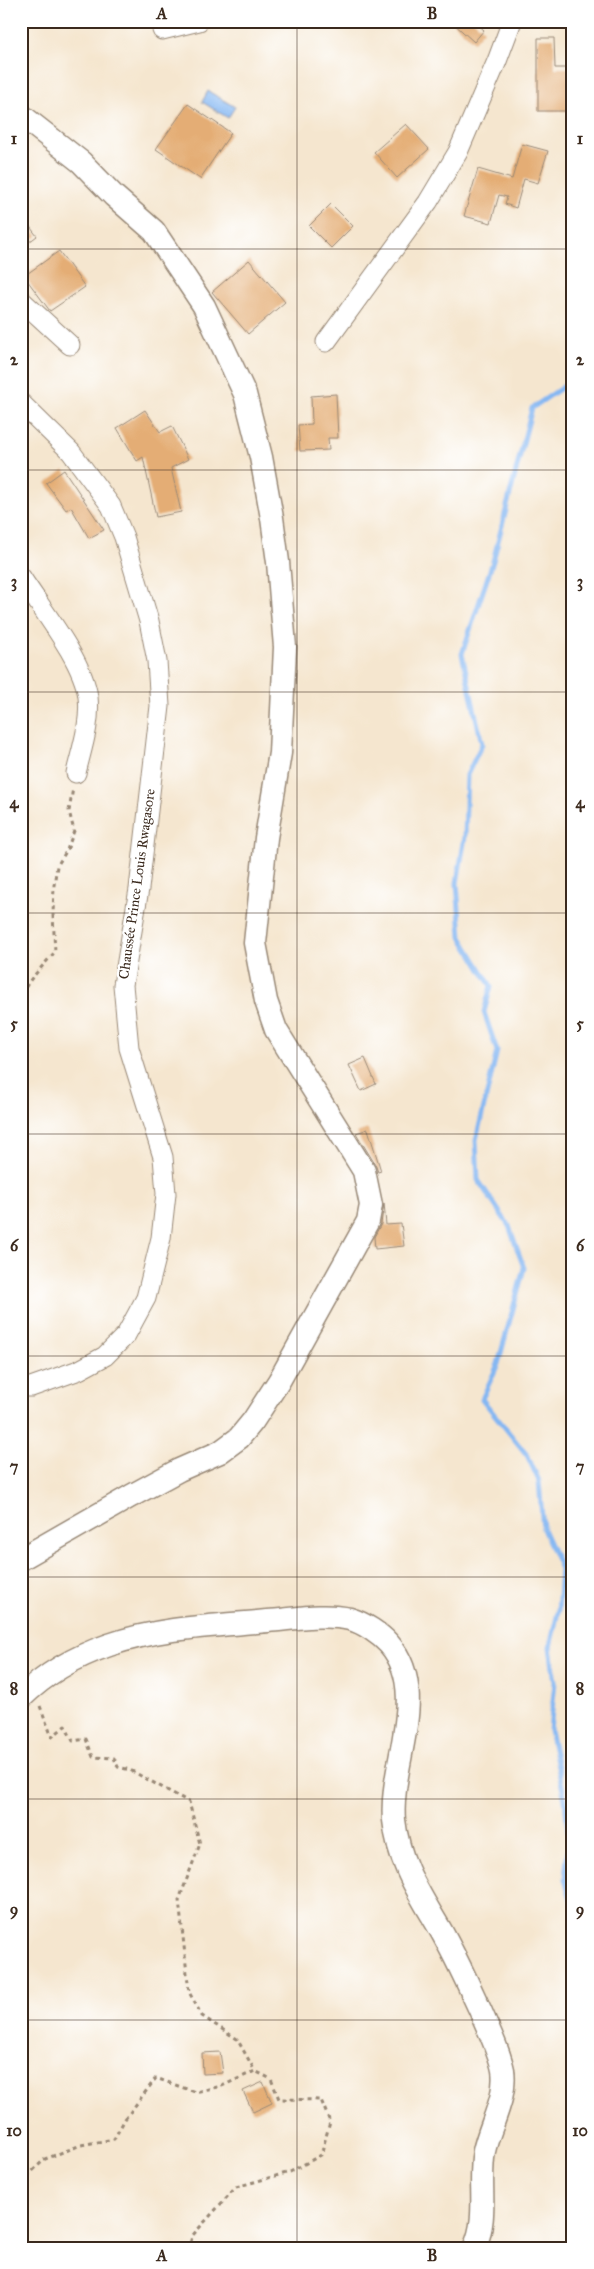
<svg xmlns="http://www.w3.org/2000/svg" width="594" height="2269" viewBox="0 0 594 2269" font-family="'IM FELL Great Primer',serif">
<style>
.water{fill:#85b7f2;stroke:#607088}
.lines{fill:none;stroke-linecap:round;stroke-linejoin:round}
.stream{stroke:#85b7f2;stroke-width:5}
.building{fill:#e4ad74}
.minor-casing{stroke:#988876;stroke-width:21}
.tertiary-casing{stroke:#988876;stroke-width:25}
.path{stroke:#988876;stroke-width:3;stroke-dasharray:4 4;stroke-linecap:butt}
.minor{stroke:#fff;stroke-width:19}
.tertiary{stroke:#fff;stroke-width:22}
.grid{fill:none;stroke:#3b2a1e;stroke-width:1;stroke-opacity:0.55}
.labels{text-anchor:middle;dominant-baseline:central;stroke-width:4.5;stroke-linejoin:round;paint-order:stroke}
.street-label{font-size:14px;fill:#3b2a1e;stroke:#fff}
.neatline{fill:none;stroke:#3b2a1e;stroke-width:2}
.grid-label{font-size:16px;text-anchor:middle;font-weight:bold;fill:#3b2a1e}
</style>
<rect width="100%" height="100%" fill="#fff"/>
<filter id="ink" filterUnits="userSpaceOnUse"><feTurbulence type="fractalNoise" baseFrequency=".02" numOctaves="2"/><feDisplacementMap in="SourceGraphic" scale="10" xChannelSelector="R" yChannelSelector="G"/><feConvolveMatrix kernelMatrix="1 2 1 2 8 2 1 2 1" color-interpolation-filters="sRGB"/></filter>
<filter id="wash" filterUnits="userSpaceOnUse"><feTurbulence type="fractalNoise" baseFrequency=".0096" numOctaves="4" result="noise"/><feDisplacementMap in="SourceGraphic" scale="20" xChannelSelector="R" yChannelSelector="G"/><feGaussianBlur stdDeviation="1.12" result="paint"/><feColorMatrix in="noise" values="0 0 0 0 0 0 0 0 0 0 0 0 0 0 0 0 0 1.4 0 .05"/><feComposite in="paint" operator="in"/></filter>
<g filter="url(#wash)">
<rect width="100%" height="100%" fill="#f5e6cf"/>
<!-- water -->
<g class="water">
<polygon points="208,91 235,107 228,118 202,102"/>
<polygon points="21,1223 24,1223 28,1267 21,1268"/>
</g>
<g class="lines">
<!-- stream -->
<polyline class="stream" points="573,380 532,408 493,561 462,654 482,744 467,775 465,837 457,883 461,937 491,986 484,1012 497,1051 476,1140 478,1180 509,1226 524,1268 498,1364 482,1399 527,1455 539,1481 543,1529 561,1569 558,1612 550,1647 555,1682 550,1730 565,1800 569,1840 565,1879 573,1905"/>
</g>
<g id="blocks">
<!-- building -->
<g class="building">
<polygon points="451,21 474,21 484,30 474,42"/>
<polygon points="538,38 554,38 555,68 570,68 571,111 538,111"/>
<polygon points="188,104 231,133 200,179 156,149"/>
<polygon points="406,124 429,149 397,178 374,152"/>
<polygon points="522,144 548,151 538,183 524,179 516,208 505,204 507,197 499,195 491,223 464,216 478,169 512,179"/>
<polygon points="331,204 353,226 331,248 309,226"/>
<polygon points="21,215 37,236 21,248"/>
<polygon points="59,251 85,287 50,311 24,276"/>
<polygon points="249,260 285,302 248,334 212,292"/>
<polygon points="336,394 338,438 328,438 329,450 300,451 298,425 312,424 311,396"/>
<polygon points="145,410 160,432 172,426 188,459 171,468 181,512 156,517 143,457 137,461 117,428"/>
<polygon points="64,470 104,530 89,538 71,507 66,510 46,483"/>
<polygon points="365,1058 376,1084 361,1091 349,1065"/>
<polygon points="368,1129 381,1171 378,1172 375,1164 356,1133"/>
<polygon points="384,1203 386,1225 401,1224 404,1246 375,1249 374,1237 381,1224"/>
<polygon points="220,2052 223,2073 203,2074 202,2053"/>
<polygon points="263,2082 272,2103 253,2112 243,2091"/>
</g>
</g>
</g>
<g filter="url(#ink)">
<use href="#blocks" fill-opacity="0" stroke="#988876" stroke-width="1"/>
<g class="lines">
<!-- minor casing -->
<g class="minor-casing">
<g id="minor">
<polyline points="162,30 199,21"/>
<polyline points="21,300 70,345"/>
<polyline points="326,342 428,202 458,152 497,61 512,21"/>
<polyline points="21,403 71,452 111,506 124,537 149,621 157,661 160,706 139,889 123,985 129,1048 163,1157 166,1194 161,1238 146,1298 126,1335 105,1356 79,1370 31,1387 21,1387"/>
<path d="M21,577C42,610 83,660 88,697C91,722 82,748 76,773"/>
</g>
</g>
<!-- tertiary casing -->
<g class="tertiary-casing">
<g id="tertiary">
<polyline points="21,115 81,162 114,196 154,231 204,306 245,394 261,457 272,518 278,562 285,647 280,753 266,838 255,943 266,1001 276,1030 364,1171 371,1205 368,1221 358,1239 279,1381 253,1421 239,1438 220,1452 179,1470 131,1496 21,1559"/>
<path d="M21,1698C45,1674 77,1656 109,1645C162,1627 213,1626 268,1621C294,1619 324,1613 350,1619C364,1623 380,1634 389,1644C431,1692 389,1764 394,1820C399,1864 418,1891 440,1929C455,1955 468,1984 481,2012C489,2031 499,2050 503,2070C507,2098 490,2124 484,2151C478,2182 489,2218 474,2248"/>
</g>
</g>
<!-- path -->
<g class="path">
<polyline points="21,994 31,979 55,952 53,915 54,885 57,866 67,850 74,831 69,811 73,788"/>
<polyline points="40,1706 52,1737 65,1726 73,1741 86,1739 93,1757 114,1758 118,1767 130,1770 189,1802 200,1844 179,1900 189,1992 202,2016 237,2039 255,2071"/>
<polyline points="21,2182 45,2159 81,2145 114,2139 125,2119 156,2078 195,2092 222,2086 255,2071 271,2079 279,2099 321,2100 330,2122 321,2155 290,2172 236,2187 192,2236 189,2248"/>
</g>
<!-- minor -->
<use href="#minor" class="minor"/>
<!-- tertiary -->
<use href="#tertiary" class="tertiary"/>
</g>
</g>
<!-- grid -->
<path class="grid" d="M297,21V2248M21,249H573M21,470H573M21,692H573M21,913H573M21,1134H573M21,1356H573M21,1577H573M21,1799H573M21,2020H573"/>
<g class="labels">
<!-- street labels -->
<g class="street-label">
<text transform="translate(137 884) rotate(-82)">Chaussée Prince Louis Rwagasore</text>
</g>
</g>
<!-- margin -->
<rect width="594" height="2269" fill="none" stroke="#fff" stroke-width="55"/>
<rect x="28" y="28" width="538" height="2214" class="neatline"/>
<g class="grid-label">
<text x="162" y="19">A</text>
<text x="432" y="19">B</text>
<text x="14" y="144">1</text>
<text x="580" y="144">1</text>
<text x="14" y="365">2</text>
<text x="580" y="365">2</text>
<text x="14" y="587">3</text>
<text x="580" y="587">3</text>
<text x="14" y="808">4</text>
<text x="580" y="808">4</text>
<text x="14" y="1029">5</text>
<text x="580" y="1029">5</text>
<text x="14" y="1251">6</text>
<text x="580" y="1251">6</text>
<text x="14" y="1472">7</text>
<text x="580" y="1472">7</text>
<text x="14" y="1694">8</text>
<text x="580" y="1694">8</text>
<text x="14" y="1915">9</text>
<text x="580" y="1915">9</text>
<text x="14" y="2136">10</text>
<text x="580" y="2136">10</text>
<text x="162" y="2261">A</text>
<text x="432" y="2261">B</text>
</g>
</svg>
